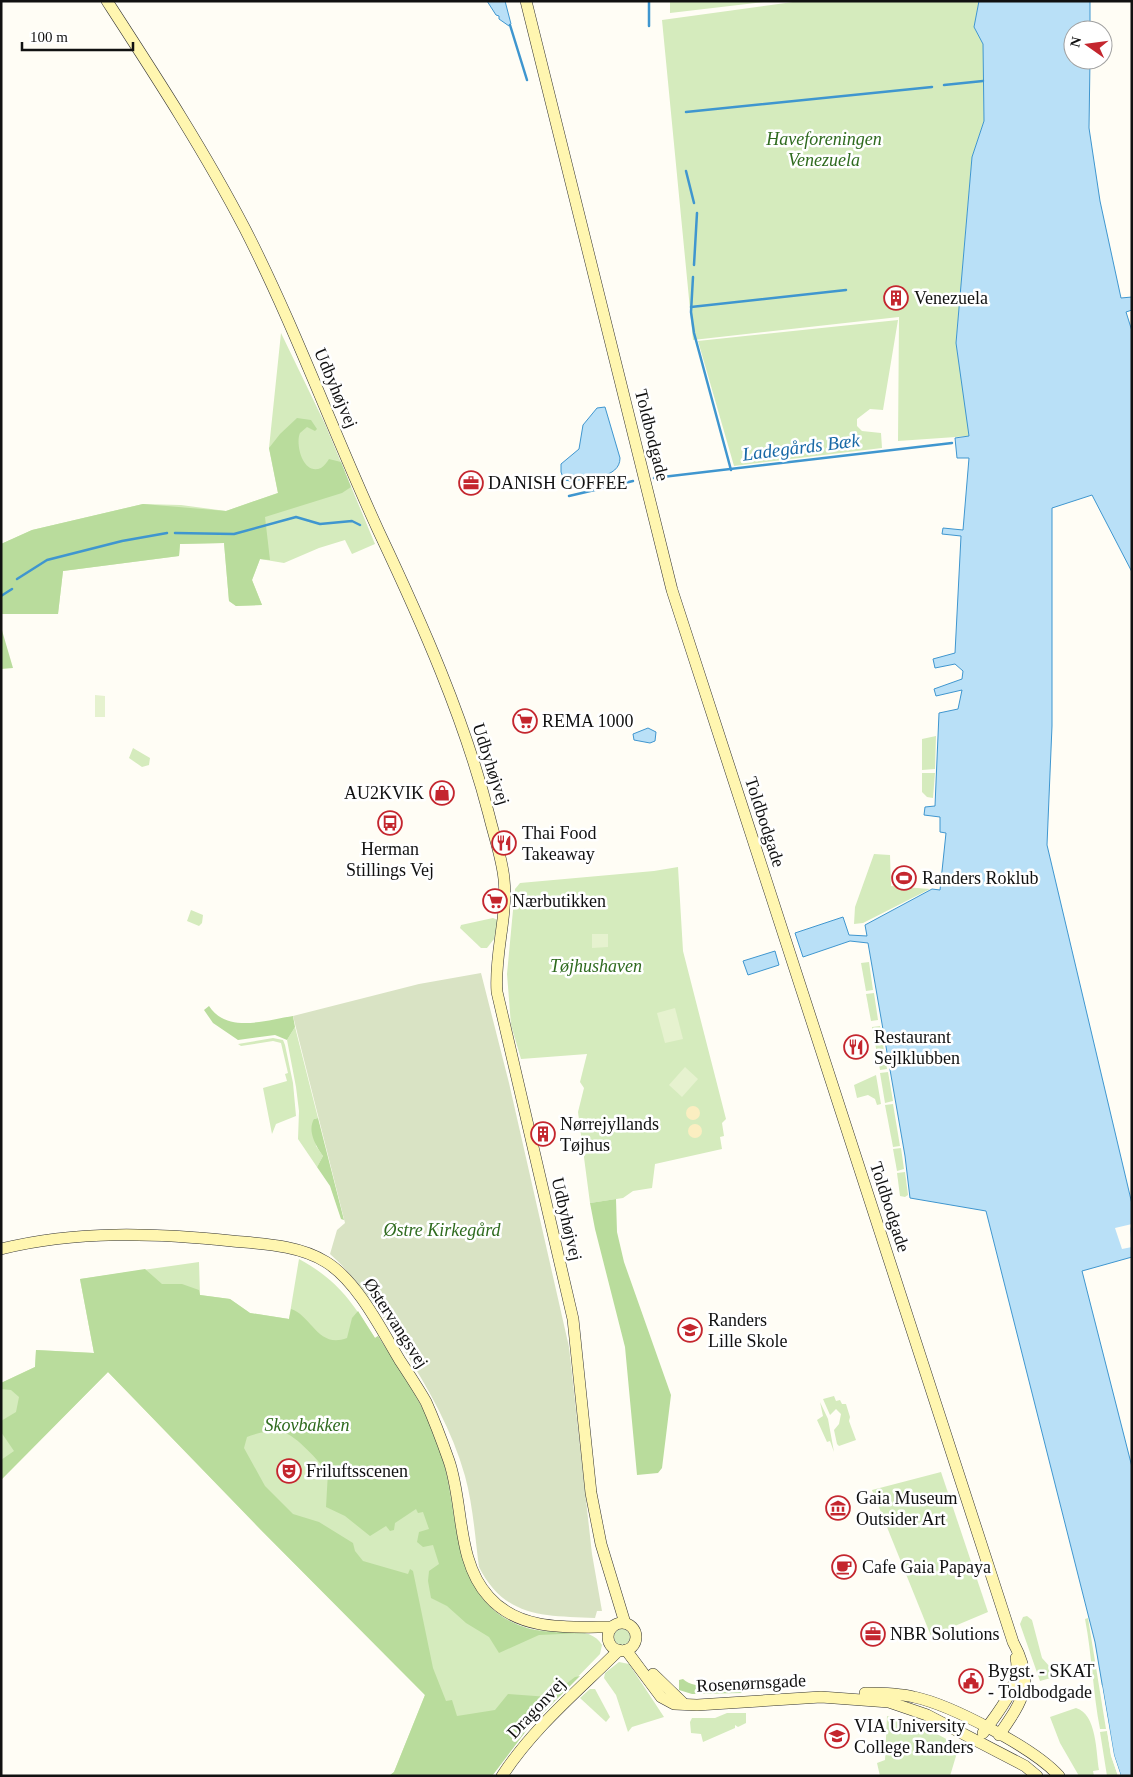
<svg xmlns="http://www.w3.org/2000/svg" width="1133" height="1777" viewBox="0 0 1133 1777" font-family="'Times New Roman',serif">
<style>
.green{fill:#d5ebbd}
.forest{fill:#b9dc9c}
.sand{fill:#fbeec1}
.cemetery{fill:#d9e3c4}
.pitch{fill:#e6f2cf}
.water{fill:#b9e0f7;stroke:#3f96cf}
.pier{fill:#fffdf5}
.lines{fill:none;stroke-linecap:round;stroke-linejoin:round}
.stream{stroke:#3f96cf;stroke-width:2.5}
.secondary-casing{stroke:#333;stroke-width:12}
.secondary{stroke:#fff6b0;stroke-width:11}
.labels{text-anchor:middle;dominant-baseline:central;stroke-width:5;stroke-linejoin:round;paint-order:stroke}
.park-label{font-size:18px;font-style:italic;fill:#2f6b1f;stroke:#fff}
.poi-label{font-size:18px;fill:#111;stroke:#fff;text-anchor:start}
.street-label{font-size:18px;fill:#111;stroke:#fff}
.water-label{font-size:19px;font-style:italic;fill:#1768a6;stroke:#fff}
</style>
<rect width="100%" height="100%" fill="#fffdf5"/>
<!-- green -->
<g class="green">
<polygon points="670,1 772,1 670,13"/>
<polygon points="800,1 979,1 974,27 983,44 984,121 972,157 956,343 970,436 898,441 899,317 693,340 662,20"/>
<polygon points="898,320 883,410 870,409 857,419 857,426 862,431 881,433 882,448 734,466 698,341"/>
<polygon points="281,333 325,424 375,544 352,554 345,540 319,548 284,563 260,559 252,580 262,605 236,606 229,601 224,543 180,544 179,556 63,571 58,614 1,614 1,544 32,530 143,504 181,505 226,511 278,493 269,448"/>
<polygon points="936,736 935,769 922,770 922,739"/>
<polygon points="133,748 150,758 149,765 142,767 129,758"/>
<polygon points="922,773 935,773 933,798 927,797 922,792"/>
<polygon points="874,854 890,855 891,886 930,889 863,923 854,924 855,907"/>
<polygon points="678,867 683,951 726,1119 722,1123 724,1136 720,1137 722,1149 655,1164 652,1188 633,1191 623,1198 590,1203 578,1112 584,1088 580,1082 587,1054 521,1059 511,1025 507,974 515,889 520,883 654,871"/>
<polygon points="191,910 203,915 202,923 199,926 187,921"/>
<polygon points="493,918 498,920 494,939 487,948 481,948 460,928 461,925"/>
<polygon points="869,962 873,990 866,991 861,963"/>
<polygon points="874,993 878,1020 871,1021 866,994"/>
<polygon points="880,1026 887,1069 880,1070 872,1027"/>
<polygon points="295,1027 318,1118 314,1119 316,1146 323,1156 317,1167 298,1139 299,1111 296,1087 287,1040"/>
<polygon points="273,1038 283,1040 285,1045 293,1083 296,1116 276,1124 272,1134 263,1088 287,1081 285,1074 288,1073 281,1043 273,1041 241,1046 238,1044"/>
<polygon points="888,1072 893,1101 885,1103 880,1073"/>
<polygon points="876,1075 881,1104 877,1105 875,1099 868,1095 857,1098 854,1085"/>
<polygon points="893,1104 900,1146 893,1147 885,1105"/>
<polygon points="901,1148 904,1169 897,1171 893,1149"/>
<polygon points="905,1172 908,1195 905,1197 900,1196 897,1173"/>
<path d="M299,1259C339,1281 351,1301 375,1338L378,1336C393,1359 410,1382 422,1407C432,1430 442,1457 449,1482C459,1520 455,1564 481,1597C492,1612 513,1625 531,1629C551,1634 591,1624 602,1645L600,1654L529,1727L492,1776H389L394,1772L425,1695L261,1530L108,1372L1,1480V1383L35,1367L36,1350L94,1353L80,1279L199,1262L200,1295L230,1299L250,1313L289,1319Z"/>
<polygon points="834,1396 836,1401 840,1400 842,1404 846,1404 850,1417 849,1421 856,1440 839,1446 837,1444 834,1430 839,1424 841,1414 836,1409 830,1415 823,1399"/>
<polygon points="820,1402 828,1419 834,1452 830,1441 827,1442 817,1420 823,1416"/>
<polygon points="941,1472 988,1612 931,1636 872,1490"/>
<polygon points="1027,1616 1032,1620 1042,1658 1058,1676 1040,1681 1020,1624 1023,1617"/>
<path d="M1088,1618L1106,1729H1100C1093,1693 1092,1655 1085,1619Z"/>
<circle cx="622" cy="1637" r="8"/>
<polygon points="619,1662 629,1664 664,1717 632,1727 628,1732 616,1695 604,1678 605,1673"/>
<polygon points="590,1689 595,1689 610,1717 606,1722 580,1698"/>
<path d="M1076,1708C1097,1714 1096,1753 1099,1770L1093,1771L1094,1776H1079L1060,1743L1050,1717Z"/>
<polygon points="727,1713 746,1713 746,1723 738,1727 735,1725 735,1728 703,1742 701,1734 691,1733 690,1722 692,1718 715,1718"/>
<polygon points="887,1716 928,1729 959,1746 950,1776 880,1776 877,1763 885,1760"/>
<polygon points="1107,1731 1111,1756 1118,1776 1107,1776 1100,1732"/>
</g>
<!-- forest -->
<g class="forest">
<path d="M297,418L311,420L317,429L315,431L307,427L300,433C295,444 303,476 321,468C324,466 327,462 329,459L341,462L351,487L342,493L265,517L270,560L260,559L252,580L262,605L236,606L229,601L224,543L180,544L179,556L63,571L58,614H1V544L32,530L143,504L226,511L278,493L269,448L280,434Z"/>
<polygon points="1,627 13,668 1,669"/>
<path d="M209,1006C227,1034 266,1020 293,1016L295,1027L287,1040L275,1035L238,1040L213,1023L204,1010Z"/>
<path d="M318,1118L344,1220L341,1219L330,1186L317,1167L323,1156C316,1146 307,1131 314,1119Z"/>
<polygon points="616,1199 617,1232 624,1262 671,1395 662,1468 658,1473 637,1475 625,1347 595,1229 590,1203"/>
<path d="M145,1269L162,1284H182L199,1290L200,1295L230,1299L250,1313L289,1319L291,1309C312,1316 318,1349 347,1338L352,1318L358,1311L375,1338L378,1336C400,1371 425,1406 439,1446C461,1511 447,1606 530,1629C547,1633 566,1632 583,1633L539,1635L499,1653L489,1637L466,1623L447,1606L431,1598L428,1581L429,1571L439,1564L433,1545L423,1547L417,1542L419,1532L429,1529L423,1512L418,1513L416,1509L395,1523L394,1530L390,1531L386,1526L370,1536L345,1516L326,1507L328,1472C318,1461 297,1436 283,1432C274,1430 255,1433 247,1437L244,1448L265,1486L293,1514L319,1522L353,1543L355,1551L363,1561L408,1574L410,1569L413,1571L433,1668L446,1701L452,1700L457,1716L495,1710L508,1694L549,1697L575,1677L580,1676L529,1727L492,1776H389L394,1772L425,1695L261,1530L108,1372L1,1480V1460L14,1451L1,1432V1421L16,1412L19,1397L11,1390L1,1389V1383L35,1367L36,1350L94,1353L80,1279Z"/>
<path d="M683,1679C694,1690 725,1686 740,1685L742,1693L692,1694L679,1690V1680Z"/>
</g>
<!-- sand -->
<g class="sand">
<circle cx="693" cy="1113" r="7"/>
<circle cx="695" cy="1131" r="7"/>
</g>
<!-- cemetery -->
<path class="cemetery" d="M481,973L509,1083L569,1347L592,1554L602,1611H597L595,1618C544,1616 505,1618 479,1567C475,1537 473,1505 465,1476C452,1430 429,1390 404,1350C382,1314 361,1282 330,1254L337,1230L345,1223L293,1016L419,984Z"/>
<!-- pitch -->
<g class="pitch">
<polygon points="95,695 105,696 105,717 95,717"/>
<polygon points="592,934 608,934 608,947 592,948"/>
<polygon points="675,1008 683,1039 665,1043 657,1013"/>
<polygon points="685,1067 698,1079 682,1097 669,1085"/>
</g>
<!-- water -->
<g class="water">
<polygon points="487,1 505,1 511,24 509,26 499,19 499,16 496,15"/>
<polygon points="979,1 1090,1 1090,30 1073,30 1073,60 1090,60 1089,128 1100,201 1121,298 1132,297 1132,310 1126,312 1132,331 1132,572 1092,495 1052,508 1052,726 1047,845 1132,1204 1132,1257 1082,1271 1132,1467 1132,1776 1121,1776 1114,1755 1095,1642 986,1211 910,1198 905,1156 868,943 850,941 803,957 795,933 843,917 849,935 867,936 865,925 932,889 940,890 946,833 940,832 940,817 924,815 925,807 935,806 939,713 958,709 962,690 936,696 934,689 962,679 963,671 955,664 935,668 933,659 955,653 961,536 942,534 943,528 963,530 969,458 957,458 955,438 969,436 956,343 972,157 984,121 983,44 974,27"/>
<path d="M605,407L620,458C620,479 587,478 571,481L564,480L561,472V464L579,449L583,425L597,408Z"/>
<polygon points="648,728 656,732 655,741 650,743 634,740 633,734"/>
<polygon points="775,951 779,965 748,975 743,961"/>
</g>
<!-- pier -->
<g class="pier">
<polygon points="1132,1224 1130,1229 1132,1247 1122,1249 1115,1228"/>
<polygon points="1102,1685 1114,1755 1121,1776 1118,1776 1111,1755 1100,1686"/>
</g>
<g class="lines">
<!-- stream -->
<g class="stream">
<polyline points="649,1 649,26"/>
<polyline points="510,25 527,80"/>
<polyline points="944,85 983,81"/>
<polyline points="686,112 932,87"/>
<polyline points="686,171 694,203"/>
<polyline points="694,265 697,213"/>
<polyline points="693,277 691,312 694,333 731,470"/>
<polyline points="691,307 846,290"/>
<polyline points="654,478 952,443"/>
<polyline points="569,496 633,481"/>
<polyline points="175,533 234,534 296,517 320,524 352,521 360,525"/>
<polyline points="17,579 47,560 122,541 167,533"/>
<polyline points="1,596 12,589"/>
</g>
<!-- secondary casing -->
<g class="secondary-casing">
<g id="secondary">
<path d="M107,1C155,75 204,150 245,229C295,327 333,432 379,532C422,623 464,718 489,815C494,836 502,858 504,879C508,917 494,954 497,992L573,1319L591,1493L601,1544L625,1623"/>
<path d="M526,1L672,590L1013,1642C1035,1683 1024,1699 999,1735"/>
<path d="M1,1249C77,1230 155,1233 232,1241C263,1244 299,1245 326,1262C357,1281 381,1329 399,1359C408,1373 418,1388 426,1402C435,1422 442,1441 449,1461C464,1505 456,1561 489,1597C520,1632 570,1627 612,1627"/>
<circle cx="622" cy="1637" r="14"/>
<polyline points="626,1650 661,1697 674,1704 697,1705 821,1697 889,1702 927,1715 1025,1766 1037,1776"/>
<polyline points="653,1674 684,1704"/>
<path d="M865,1693C881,1693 898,1693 914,1697C951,1705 1034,1748 1059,1776"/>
<path d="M983,1733C998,1712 1022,1685 1016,1658"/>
<path d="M502,1776C534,1727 578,1691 619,1650"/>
</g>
</g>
<!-- secondary -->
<use href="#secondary" class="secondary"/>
</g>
<!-- icons -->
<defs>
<g id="building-ring" transform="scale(1.25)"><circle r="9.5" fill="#fff" stroke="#c4262e" stroke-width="1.5"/><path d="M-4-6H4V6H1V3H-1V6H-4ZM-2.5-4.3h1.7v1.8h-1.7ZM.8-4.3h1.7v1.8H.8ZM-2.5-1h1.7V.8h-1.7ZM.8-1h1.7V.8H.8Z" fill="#c4262e"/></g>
<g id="office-ring" transform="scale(1.25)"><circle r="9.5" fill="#fff" stroke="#c4262e" stroke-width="1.5"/><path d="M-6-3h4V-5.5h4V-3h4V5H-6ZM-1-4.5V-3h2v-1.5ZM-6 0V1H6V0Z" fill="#c4262e"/></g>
<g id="supermarket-ring" transform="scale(1.25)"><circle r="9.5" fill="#fff" stroke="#c4262e" stroke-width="1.5"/><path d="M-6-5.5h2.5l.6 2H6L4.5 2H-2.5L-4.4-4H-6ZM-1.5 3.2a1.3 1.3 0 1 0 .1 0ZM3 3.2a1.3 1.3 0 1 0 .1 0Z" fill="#c4262e"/></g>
<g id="shop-ring" transform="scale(1.25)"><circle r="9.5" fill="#fff" stroke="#c4262e" stroke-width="1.5"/><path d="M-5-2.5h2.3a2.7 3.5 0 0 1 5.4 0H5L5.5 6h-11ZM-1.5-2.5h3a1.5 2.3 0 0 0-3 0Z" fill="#c4262e"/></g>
<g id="bus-ring" transform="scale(1.25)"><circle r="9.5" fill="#fff" stroke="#c4262e" stroke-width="1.5"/><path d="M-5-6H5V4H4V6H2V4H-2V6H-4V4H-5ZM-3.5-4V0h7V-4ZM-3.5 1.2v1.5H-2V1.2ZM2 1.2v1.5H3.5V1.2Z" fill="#c4262e"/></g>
<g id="restaurant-ring" transform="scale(1.25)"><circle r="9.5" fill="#fff" stroke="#c4262e" stroke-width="1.5"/><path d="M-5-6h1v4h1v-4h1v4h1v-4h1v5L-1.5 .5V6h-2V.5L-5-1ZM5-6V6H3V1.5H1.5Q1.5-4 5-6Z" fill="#c4262e"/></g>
<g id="stadium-ring" transform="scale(1.25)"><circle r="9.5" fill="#fff" stroke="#c4262e" stroke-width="1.5"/><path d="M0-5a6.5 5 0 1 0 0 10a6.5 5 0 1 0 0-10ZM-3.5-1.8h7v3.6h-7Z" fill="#c4262e"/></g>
<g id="school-ring" transform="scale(1.25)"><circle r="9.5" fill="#fff" stroke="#c4262e" stroke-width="1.5"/><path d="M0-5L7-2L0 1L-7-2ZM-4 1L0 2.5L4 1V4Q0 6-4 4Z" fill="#c4262e"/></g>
<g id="theatre-ring" transform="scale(1.25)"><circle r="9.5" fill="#fff" stroke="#c4262e" stroke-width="1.5"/><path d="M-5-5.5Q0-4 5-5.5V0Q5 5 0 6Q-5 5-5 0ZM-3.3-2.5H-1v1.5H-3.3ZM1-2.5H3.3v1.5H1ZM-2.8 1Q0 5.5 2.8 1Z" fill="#c4262e"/></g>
<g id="museum-ring" transform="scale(1.25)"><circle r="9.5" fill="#fff" stroke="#c4262e" stroke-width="1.5"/><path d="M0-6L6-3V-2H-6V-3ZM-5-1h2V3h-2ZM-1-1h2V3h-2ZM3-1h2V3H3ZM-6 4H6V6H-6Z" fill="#c4262e"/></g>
<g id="cafe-ring" transform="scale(1.25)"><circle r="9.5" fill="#fff" stroke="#c4262e" stroke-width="1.5"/><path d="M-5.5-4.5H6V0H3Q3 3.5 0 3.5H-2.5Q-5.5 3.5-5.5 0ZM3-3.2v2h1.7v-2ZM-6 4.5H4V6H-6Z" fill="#c4262e"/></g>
<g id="civic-ring" transform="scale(1.25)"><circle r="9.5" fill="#fff" stroke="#c4262e" stroke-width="1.5"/><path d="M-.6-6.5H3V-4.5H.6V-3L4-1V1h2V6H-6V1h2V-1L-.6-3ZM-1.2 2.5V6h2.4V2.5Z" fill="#c4262e"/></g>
<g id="university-ring" transform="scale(1.25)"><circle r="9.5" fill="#fff" stroke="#c4262e" stroke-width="1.5"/><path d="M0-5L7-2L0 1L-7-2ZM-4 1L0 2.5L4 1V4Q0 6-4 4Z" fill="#c4262e"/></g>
</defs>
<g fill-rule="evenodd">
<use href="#building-ring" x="896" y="298"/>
<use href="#office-ring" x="471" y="483"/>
<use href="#supermarket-ring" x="525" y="721"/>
<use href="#shop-ring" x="442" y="793"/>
<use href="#bus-ring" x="390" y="823"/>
<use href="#restaurant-ring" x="504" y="843"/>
<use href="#stadium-ring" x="904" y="878"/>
<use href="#supermarket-ring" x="495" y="901"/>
<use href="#restaurant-ring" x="856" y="1047"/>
<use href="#building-ring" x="543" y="1134"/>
<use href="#school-ring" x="690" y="1330"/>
<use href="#theatre-ring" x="289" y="1471"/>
<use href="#museum-ring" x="838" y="1508"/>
<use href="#cafe-ring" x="844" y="1567"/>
<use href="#office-ring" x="873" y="1634"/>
<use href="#civic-ring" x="971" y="1681"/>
<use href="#university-ring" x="837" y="1736"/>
</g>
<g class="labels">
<!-- park labels -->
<g class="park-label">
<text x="824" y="139">Haveforeningen<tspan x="824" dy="21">Venezuela</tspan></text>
<text x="596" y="966">Tøjhushaven</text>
<text x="442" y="1230">Østre Kirkegård</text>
<text x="307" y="1425">Skovbakken</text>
</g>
<!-- poi labels -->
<g class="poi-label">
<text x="914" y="298">Venezuela</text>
<text x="488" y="483">DANISH COFFEE</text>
<text x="542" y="721">REMA 1000</text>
<text x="424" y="793" text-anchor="end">AU2KVIK</text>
<text x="522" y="833">Thai Food<tspan x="522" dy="21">Takeaway</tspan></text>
<text x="390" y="849" text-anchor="middle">Herman<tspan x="390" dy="21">Stillings Vej</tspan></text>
<text x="922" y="878">Randers Roklub</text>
<text x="512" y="901">Nærbutikken</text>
<text x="874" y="1037">Restaurant<tspan x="874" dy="21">Sejlklubben</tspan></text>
<text x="560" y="1124">Nørrejyllands<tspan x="560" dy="21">Tøjhus</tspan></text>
<text x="708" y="1320">Randers<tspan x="708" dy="21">Lille Skole</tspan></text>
<text x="306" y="1471">Friluftsscenen</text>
<text x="856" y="1498">Gaia Museum<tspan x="856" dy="21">Outsider Art</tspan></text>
<text x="862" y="1567">Cafe Gaia Papaya</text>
<text x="890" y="1634">NBR Solutions</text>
<text x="988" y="1671">Bygst. - SKAT<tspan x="988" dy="21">- Toldbodgade</tspan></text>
<text x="854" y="1726">VIA University<tspan x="854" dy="21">College Randers</tspan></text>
</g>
<!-- street labels -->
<g class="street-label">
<text transform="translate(336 388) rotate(67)">Udbyhøjvej</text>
<text transform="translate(652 435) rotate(76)">Toldbodgade</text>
<text transform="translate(491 764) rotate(72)">Udbyhøjvej</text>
<text transform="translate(765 822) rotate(72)">Toldbodgade</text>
<text transform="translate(890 1207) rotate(72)">Toldbodgade</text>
<text transform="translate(567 1219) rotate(77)">Udbyhøjvej</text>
<text transform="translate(396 1323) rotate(57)">Østervangsvej</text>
<text transform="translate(751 1683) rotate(-3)">Rosenørnsgade</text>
<text transform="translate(536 1708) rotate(-47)">Dragonvej</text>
</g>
<!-- water labels -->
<g class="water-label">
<text transform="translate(801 447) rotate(-7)">Ladegårds Bæk</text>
</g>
</g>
<!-- border -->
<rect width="1133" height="1777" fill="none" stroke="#111111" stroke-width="5"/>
<!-- north arrow -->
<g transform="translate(1088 45) rotate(284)"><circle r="24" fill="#ffffff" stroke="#a0a0a0"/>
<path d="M0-4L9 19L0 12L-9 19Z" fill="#c4262e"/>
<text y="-8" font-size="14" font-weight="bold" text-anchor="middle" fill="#111111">N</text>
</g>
<!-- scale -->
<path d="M22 42v8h111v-8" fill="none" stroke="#111111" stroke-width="2.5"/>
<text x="30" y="42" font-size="15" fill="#111111" stroke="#ffffff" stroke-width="4" paint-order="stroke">100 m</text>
</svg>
